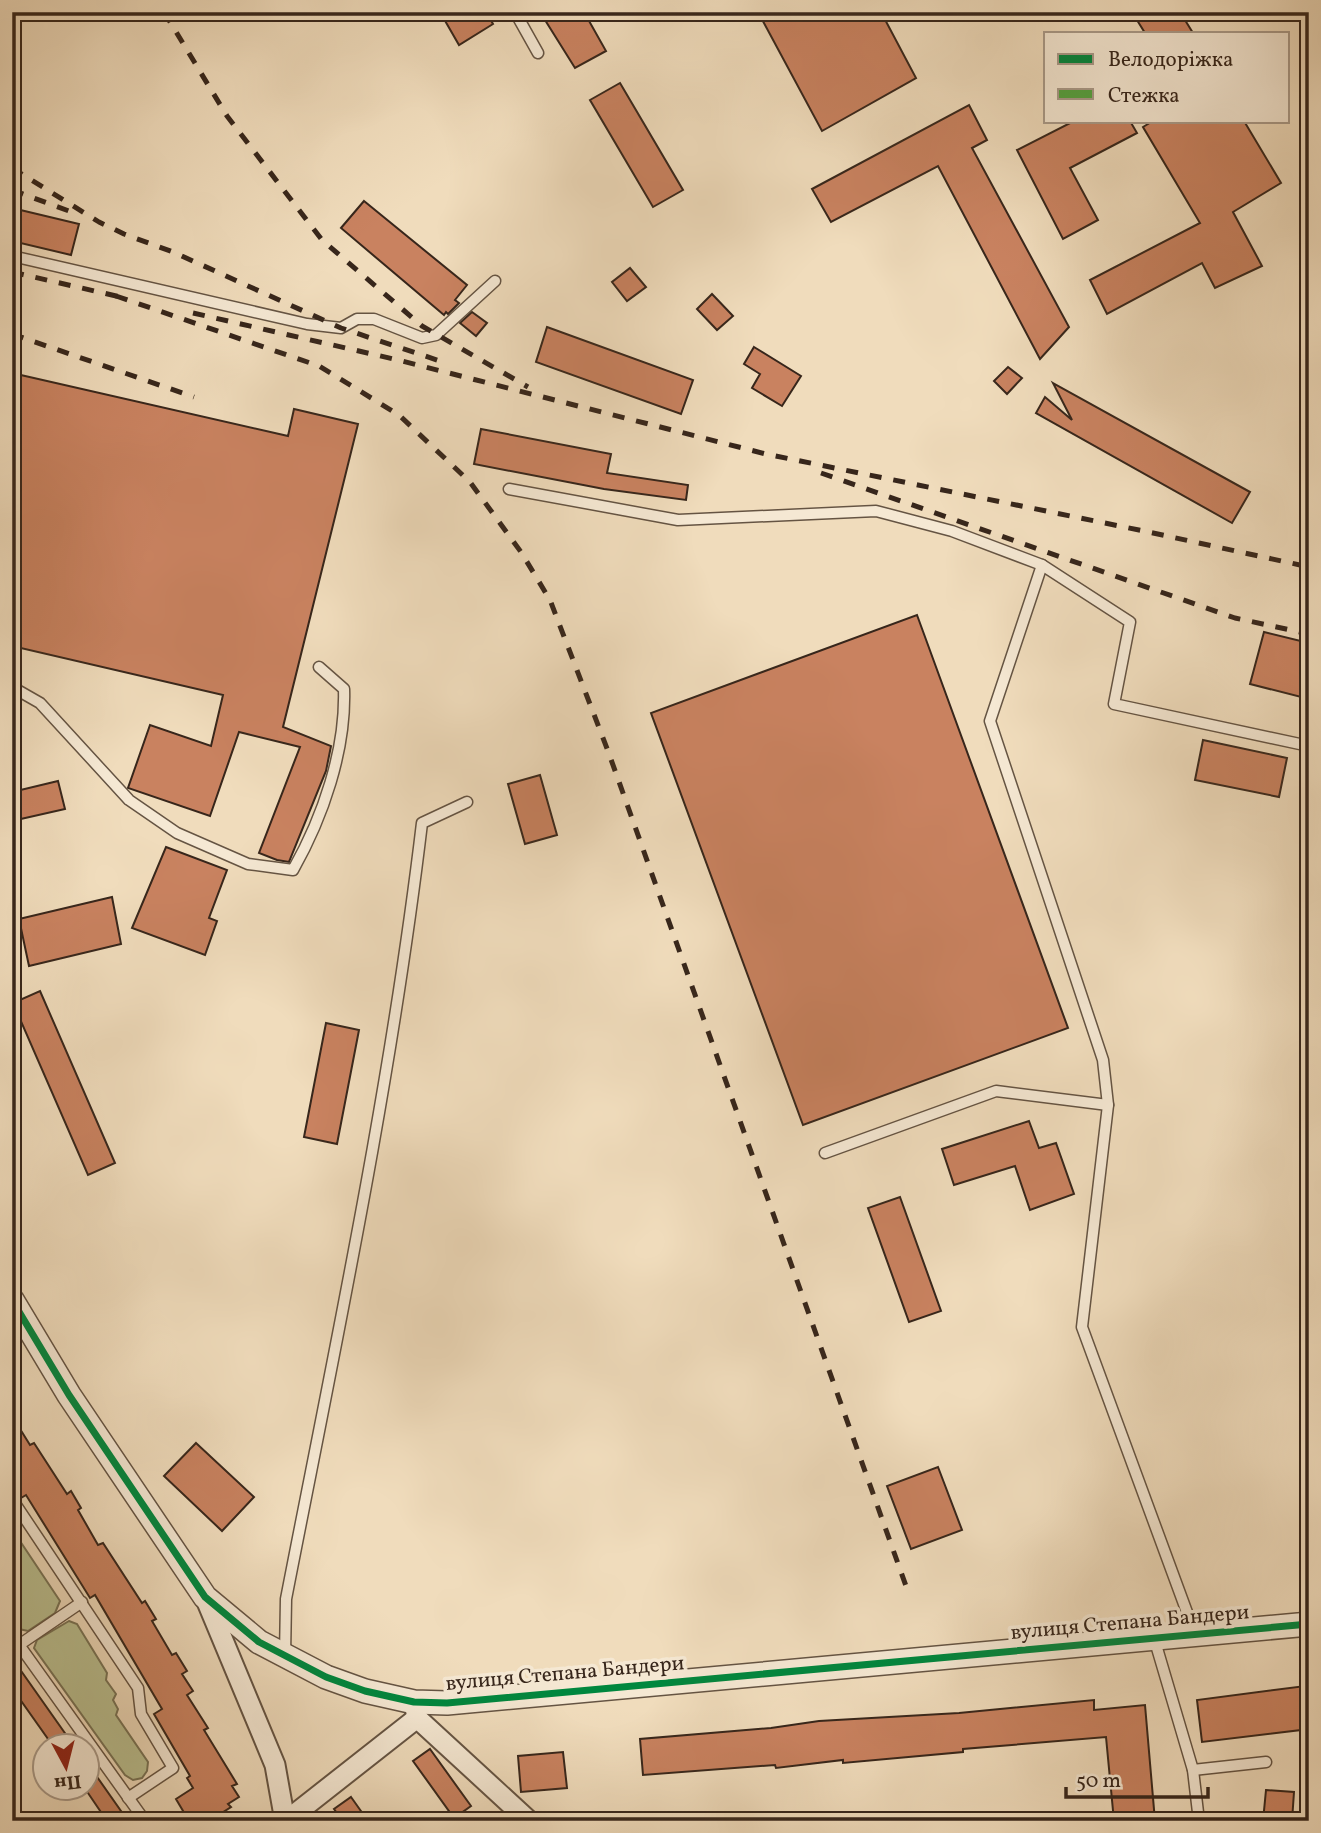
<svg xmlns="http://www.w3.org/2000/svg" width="1321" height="1833" viewBox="0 0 1321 1833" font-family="Vollkorn,serif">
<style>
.green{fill:#bac091;stroke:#787356;stroke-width:2}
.building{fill:#c98260;stroke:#37261b;stroke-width:2}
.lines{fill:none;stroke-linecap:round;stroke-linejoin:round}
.service-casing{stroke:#655443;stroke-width:13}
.minor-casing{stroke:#655443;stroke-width:23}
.tertiary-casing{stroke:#655443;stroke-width:26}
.path{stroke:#37261b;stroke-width:3.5;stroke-dasharray:5 3.5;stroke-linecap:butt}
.service{stroke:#f5e8d3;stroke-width:10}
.minor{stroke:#f5e8d3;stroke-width:19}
.tertiary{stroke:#f5e8d3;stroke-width:23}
.rail{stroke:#37261b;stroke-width:5;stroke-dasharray:12 12;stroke-linecap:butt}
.quiet{stroke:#53a340;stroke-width:5;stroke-dasharray:10 5;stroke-linecap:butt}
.cycleway-casing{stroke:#f5e8d3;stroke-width:11}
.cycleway{stroke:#00873e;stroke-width:7}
.labels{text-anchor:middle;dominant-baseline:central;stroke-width:7;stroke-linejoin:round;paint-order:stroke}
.street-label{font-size:21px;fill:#37261b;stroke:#f5e8d3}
</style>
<rect width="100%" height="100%" fill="#f0dcbc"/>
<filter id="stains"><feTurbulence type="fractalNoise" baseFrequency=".00286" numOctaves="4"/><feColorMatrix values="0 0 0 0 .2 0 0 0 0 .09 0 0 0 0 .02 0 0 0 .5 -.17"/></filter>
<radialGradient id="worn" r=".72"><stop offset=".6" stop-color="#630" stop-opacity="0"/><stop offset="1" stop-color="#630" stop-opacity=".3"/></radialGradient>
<!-- green -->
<g class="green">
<polygon points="12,1529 60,1601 55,1613 28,1631 19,1629 12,1619"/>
<polygon points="69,1621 77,1624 107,1673 106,1680 116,1694 113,1700 118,1709 116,1715 148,1762 147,1771 142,1778 133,1780 125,1775 34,1648 37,1640"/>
</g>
<!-- building -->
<g class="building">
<polygon points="440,12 486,12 493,24 459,45"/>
<polygon points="540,12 584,12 606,51 575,68"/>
<polygon points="758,12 881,12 916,78 822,131"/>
<polygon points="1132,12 1180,12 1193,33 1145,33"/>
<polygon points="620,83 683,190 653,207 590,100"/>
<polygon points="969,105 987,140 972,148 1069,327 1040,359 938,166 831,222 812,189"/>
<polygon points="1074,121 1130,121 1137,133 1070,168 1098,220 1063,239 1017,150"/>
<polygon points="1153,121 1244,121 1281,183 1233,212 1262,266 1215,288 1202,263 1107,314 1090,280 1200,223 1143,127"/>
<polygon points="364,201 467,285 455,300 459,303 448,314 446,312 444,315 341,228"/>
<polygon points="12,208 79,224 71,255 12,241"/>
<polygon points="630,268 646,287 627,301 612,282"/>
<polygon points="712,294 733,316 717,330 697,309"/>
<polygon points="472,312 487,323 476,336 460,323"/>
<polygon points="547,327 693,380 681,414 536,362"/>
<polygon points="754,347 801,376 782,406 752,388 760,374 744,364"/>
<polygon points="1008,367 1022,378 1007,394 994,381"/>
<polygon points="12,373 288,436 294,409 358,424 283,727 331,746 326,771 289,862 277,860 259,853 300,747 239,732 210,816 128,788 150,725 211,746 223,695 12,646"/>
<polygon points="1053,383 1250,492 1232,523 1036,413 1045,397 1072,420"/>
<polygon points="481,429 611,454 607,473 688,485 686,500 604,489 474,464"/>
<polygon points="917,615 1068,1028 803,1125 651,713"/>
<polygon points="1264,632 1309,643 1309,699 1250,684"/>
<polygon points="1203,740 1287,758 1279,797 1195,780"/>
<polygon points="540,775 557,835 525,844 508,784"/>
<polygon points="58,781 65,809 12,821 12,792"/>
<polygon points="166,847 227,870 209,918 217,921 205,955 132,928"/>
<polygon points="112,897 121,944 29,966 19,919"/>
<polygon points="40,991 115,1163 88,1175 13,1003"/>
<polygon points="326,1023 359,1030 337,1144 304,1137"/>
<polygon points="1029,1121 1039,1148 1056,1143 1074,1194 1030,1210 1015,1166 954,1185 942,1149"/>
<polygon points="900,1197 941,1311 909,1322 868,1208"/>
<polygon points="12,1416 30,1445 34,1443 67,1494 71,1491 81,1508 78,1510 98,1545 103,1543 142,1603 145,1601 156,1619 152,1621 172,1655 176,1653 187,1671 182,1674 193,1691 187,1695 208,1728 204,1730 237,1784 232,1786 239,1797 228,1804 231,1807 209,1821 189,1821 176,1799 193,1788 187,1778 190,1776 154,1714 162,1709 95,1595 90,1598 26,1495 21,1498 12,1485"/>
<polygon points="196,1443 254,1497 222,1531 164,1476"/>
<polygon points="938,1467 962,1530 911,1549 887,1486"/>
<polygon points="12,1658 74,1746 53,1746 12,1688"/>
<polygon points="1305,1686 1309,1729 1202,1742 1197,1700"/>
<polygon points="1094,1700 1094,1710 1145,1705 1155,1821 1114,1821 1106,1737 963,1749 963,1752 843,1763 843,1760 776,1768 775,1765 643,1775 640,1739 771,1728 819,1721 959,1713"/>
<polygon points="430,1749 471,1806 454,1818 413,1761"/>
<polygon points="563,1752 567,1788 521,1792 518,1756"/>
<polygon points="88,1764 128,1821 107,1821 88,1793"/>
<polygon points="1266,1790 1294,1792 1292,1821 1263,1821"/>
<polygon points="351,1797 368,1821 343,1821 334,1809"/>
</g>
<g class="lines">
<!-- service casing -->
<g class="service-casing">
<g id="service">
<polyline points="515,12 538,53"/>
<polyline points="12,256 307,324 341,328 357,319 374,319 422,338 436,335 495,281"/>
<polyline points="509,489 678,520 876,511 952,531 1042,565 1130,622 1114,704 1309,746"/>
<polyline points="1042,565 990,721 1103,1060 1108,1105 1082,1327 1195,1634"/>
<path d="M12,687L40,703L129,800L177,833L248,864L293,870C323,817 346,750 344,689L319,667"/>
<polyline points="825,1153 996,1091 1108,1105"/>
<polyline points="12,1499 138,1688 141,1714 173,1768 128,1798"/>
<polyline points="12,1635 145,1821"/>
<polyline points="1154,1638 1193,1770 1199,1821"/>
<polyline points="19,1645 82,1602"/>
<path d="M285,1656L286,1599C336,1342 391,1084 422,823L467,802"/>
<polyline points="1193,1770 1266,1762"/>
<polyline points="265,1821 280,1821"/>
</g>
</g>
<!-- minor casing -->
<g class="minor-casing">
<g id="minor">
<polyline points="205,1597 275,1765 285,1821"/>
<polyline points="414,1702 417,1718 529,1821"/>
<polyline points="286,1821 417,1718"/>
</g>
</g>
<!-- tertiary casing -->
<g class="tertiary-casing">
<polyline id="tertiary" points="12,1300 69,1395 205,1597 259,1642 326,1677 365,1691 414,1702 447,1703 1309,1624"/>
</g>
<!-- path -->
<polyline class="path" points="12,1268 20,1282"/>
<!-- service -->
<use href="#service" class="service"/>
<!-- minor -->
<use href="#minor" class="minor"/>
<!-- tertiary -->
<use href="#tertiary" class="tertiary"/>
<!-- rail -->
<g class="rail">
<polyline points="164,12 227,116 322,240 422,326 528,387"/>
<polyline points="12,168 99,222 124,234 173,252 341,328 440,361"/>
<polyline points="12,190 69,211"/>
<polyline points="12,272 125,298"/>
<polyline points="116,296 319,366 399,415 470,482 521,552 550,600 608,751 906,1586"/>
<polyline points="193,313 398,360 766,454 1144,531 1309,567"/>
<polyline points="12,334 194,397"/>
<polyline points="821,473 1235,618 1309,634"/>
</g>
<!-- quiet -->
<polyline class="quiet" points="302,1821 310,1821"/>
<!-- cycleway casing -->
<g class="cycleway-casing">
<polyline id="cycleway" points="12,1300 69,1395 205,1597 259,1642 326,1677 365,1691 414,1702 447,1703 1309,1624"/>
</g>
<!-- cycleway -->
<use href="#cycleway" class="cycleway"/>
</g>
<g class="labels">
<!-- street labels -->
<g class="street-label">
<text transform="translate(1130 1623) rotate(-5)">вулиця Степана Бандери</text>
<text transform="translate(565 1674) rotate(-5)">вулиця Степана Бандери</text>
</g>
</g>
<!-- margin -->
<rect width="1321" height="1833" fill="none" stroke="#f0dcbc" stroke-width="42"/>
<rect x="14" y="14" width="1293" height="1805" fill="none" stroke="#37261b" stroke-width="3.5"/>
<rect x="21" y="21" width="1279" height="1791" fill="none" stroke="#37261b" stroke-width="2"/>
<!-- legend -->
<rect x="1044" y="32" width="245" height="91" fill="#f5e8d3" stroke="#a99a89" stroke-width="2"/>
<rect x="1058" y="54" width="35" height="10" fill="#00873e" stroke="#a99a89" stroke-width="2"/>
<text x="1108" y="66" font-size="21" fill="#37261b">Велодоріжка</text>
<rect x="1058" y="89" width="35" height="10" fill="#53a340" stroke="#a99a89" stroke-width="2"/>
<text x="1108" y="102" font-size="21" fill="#37261b">Стежка</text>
<!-- north arrow -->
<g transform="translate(66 1767) rotate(173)"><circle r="33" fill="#f5e8d3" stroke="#a99a89" stroke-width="2"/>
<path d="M0-5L12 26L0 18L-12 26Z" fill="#8f2418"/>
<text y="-10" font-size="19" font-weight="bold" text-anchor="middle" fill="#37261b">Пн</text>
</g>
<!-- scale -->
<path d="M1066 1787v10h142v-10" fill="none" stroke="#37261b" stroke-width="3.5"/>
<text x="1076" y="1787" font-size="21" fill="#37261b" stroke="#f5e8d3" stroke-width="5" paint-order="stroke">50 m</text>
<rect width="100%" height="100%" filter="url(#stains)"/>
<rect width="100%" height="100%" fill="url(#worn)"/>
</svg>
